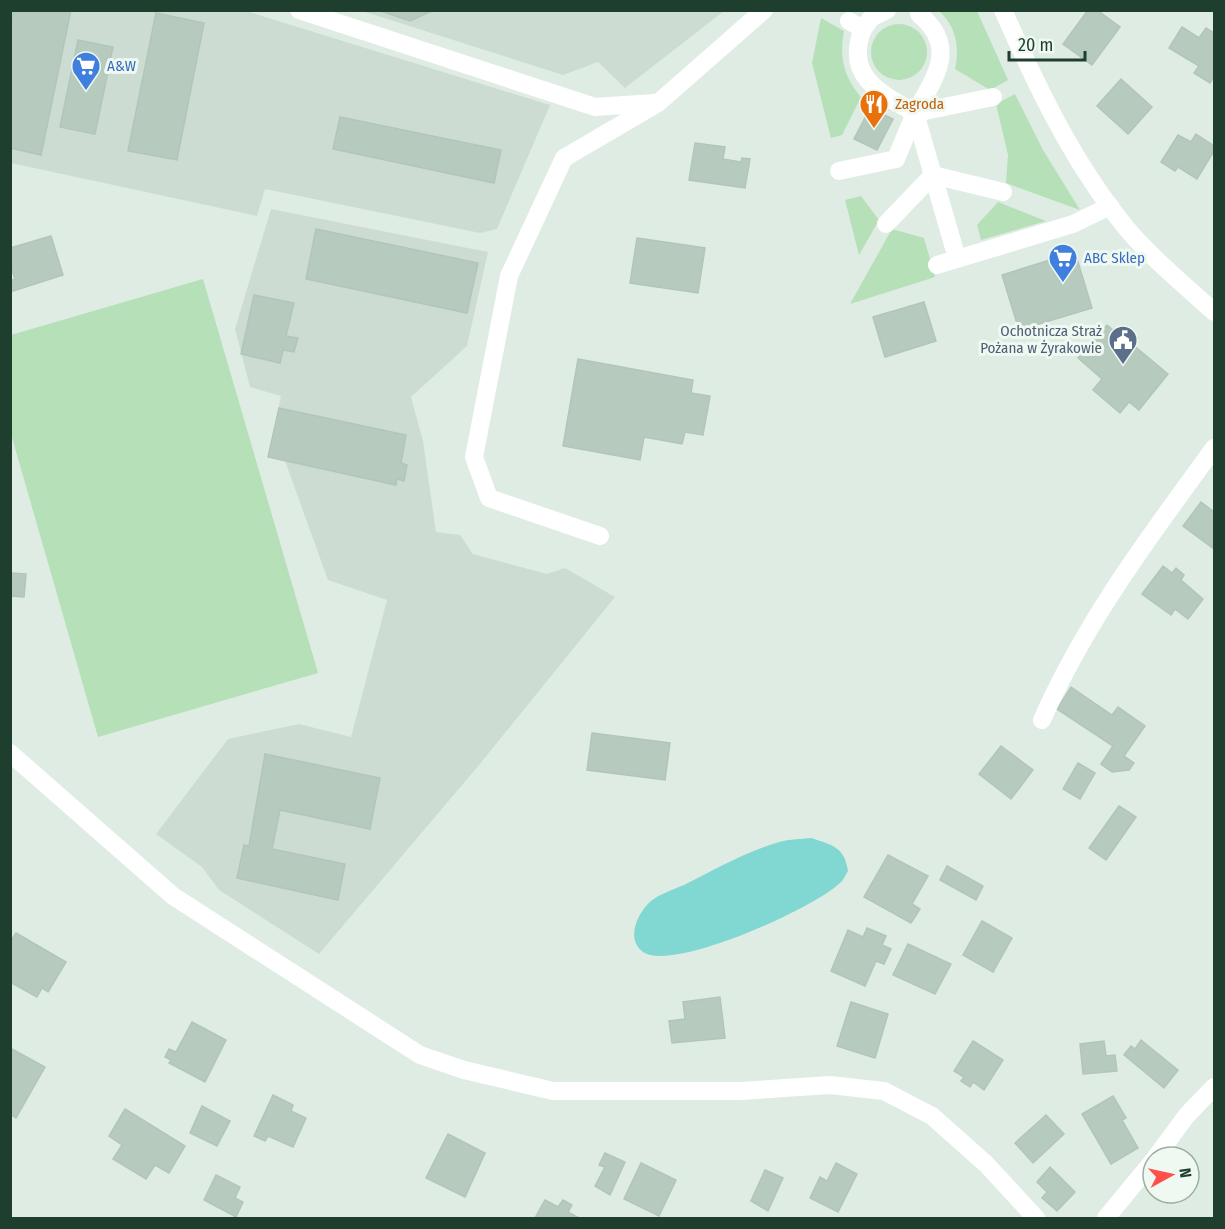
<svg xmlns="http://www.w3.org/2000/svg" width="1225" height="1229" viewBox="0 0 1225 1229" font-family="'Fira Sans Condensed',sans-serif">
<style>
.built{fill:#cddcd2}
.green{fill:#b5e0b8}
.water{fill:#81d7d2}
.building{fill:#b7cabe;stroke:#b1c6b9;stroke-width:1.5}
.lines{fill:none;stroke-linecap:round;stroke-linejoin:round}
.minor{stroke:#fff;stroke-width:18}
.labels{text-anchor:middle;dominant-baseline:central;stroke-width:6;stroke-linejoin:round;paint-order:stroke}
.shop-label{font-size:15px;fill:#366cbe;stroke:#f0f8f2;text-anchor:start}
.food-label{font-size:15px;fill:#c56008;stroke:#f0f8f2;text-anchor:start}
.service-label{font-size:15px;fill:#4e5e75;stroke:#f0f8f2;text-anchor:end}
</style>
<rect width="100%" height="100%" fill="#dfece3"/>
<!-- built -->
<g class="built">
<polygon points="11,11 246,11 550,105 497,229 480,233 265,189 257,216 11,163"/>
<polygon points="362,11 724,11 625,88 598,62 563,75"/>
<polygon points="271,209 488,252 467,346 411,397 423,441 436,532 460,535 473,554 547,574 565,568 615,597 479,765 319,954 219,890 202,867 156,834 228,739 299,724 351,737 387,600 328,580 285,461 268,457 281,396 250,387 235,329"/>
</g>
<!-- green -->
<g class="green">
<path d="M939,11H977L1008,80L990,90L955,69C960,48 956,26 939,11Z"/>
<path d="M821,18L844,31C839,57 844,77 861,97L842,135L831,138L812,63Z"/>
<circle cx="899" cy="52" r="28"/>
<polygon points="1015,94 1043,150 1080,210 1006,183 1008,155 996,104"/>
<polygon points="861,196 879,220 859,255 845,200"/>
<polygon points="998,202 1046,221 981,240 977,225"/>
<polygon points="892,229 924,238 935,277 850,304"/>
<polygon points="203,279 318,673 98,737 11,434 11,335"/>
</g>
<!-- water -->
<path class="water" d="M812,838C833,846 844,846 848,871C846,874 844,879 841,882C817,907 672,973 643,952C625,939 638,912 651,901C660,894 674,889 684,885C714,870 744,853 776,843C787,839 800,839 812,838Z"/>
<!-- building -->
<g class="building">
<polygon points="14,10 71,10 41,155 10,148 10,27"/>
<polygon points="378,10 434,10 410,21"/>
<polygon points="1088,10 1097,10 1120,27 1092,65 1063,44"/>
<polygon points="156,13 204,23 177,160 128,151"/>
<polygon points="1182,27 1199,38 1206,28 1214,33 1214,76 1210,83 1194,73 1199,66 1169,48"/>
<polygon points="78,40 113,47 95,134 60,127"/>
<polygon points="1121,79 1152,107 1128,134 1097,106"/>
<polygon points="870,108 893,119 877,150 854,139"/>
<polygon points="340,117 501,150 494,183 333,149"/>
<polygon points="1196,134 1214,146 1214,151 1197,179 1178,167 1175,171 1161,162 1178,135 1191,142"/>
<polygon points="695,143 725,147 723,159 741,162 742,158 750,159 745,188 689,180"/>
<polygon points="316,229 478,263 467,313 306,279"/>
<polygon points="51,236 63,275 10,292 10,281 15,279 10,264 10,248"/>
<polygon points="637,238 705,248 698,293 630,283"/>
<polygon points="1075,252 1092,308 1019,330 1002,275"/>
<polygon points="254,295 294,303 286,336 298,338 294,352 283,350 280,363 241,354"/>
<polygon points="924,302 936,341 885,357 873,317"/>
<polygon points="1107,325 1123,338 1129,331 1137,337 1132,344 1168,374 1139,410 1129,402 1120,413 1093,390 1102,379 1078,358"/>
<polygon points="578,359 693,380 691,393 710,396 703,435 685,432 682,444 644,437 640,460 563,446"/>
<polygon points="279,408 406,435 401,463 407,465 404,481 397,479 396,485 268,457"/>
<polygon points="1201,502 1214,512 1214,549 1183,526"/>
<polygon points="1163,566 1172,573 1176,568 1184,575 1181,580 1203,599 1188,619 1175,609 1171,615 1142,594"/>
<polygon points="10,573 26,574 24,597 10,596"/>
<polygon points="1071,687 1112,715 1118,707 1145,726 1124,756 1134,763 1129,770 1112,772 1101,764 1113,746 1057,709"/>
<polygon points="592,733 670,743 665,780 587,770"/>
<polygon points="1001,746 1033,770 1011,799 979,774"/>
<polygon points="265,754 380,778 370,829 280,810 272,849 345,864 338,900 237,878 244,845 249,846"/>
<polygon points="1078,763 1095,773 1080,799 1063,789"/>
<polygon points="1119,806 1136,817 1106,860 1089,848"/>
<polygon points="888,855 928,876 912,904 920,909 911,923 864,897"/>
<polygon points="947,866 983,886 976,900 940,880"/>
<polygon points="982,921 1012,938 993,972 963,955"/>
<polygon points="867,928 886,936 882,945 891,949 884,964 876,961 865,986 831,971 848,930 863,937"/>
<polygon points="16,933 66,962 48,992 42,988 37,997 10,982 10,942"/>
<polygon points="908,944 951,964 935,994 893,975"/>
<polygon points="720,997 725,1038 672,1043 669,1021 685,1019 683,1002"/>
<polygon points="851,1002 888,1014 875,1058 837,1046"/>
<polygon points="192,1022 226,1040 205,1082 169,1063 171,1060 165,1057 169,1049 176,1052"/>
<polygon points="1141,1040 1178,1070 1164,1088 1124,1055 1131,1046 1135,1049"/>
<polygon points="973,1041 1003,1060 984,1090 973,1082 970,1087 961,1081 964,1077 954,1071"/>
<polygon points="1104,1041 1106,1056 1115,1055 1117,1071 1083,1074 1080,1044"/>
<polygon points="10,1048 45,1067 16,1118 10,1114"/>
<polygon points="273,1095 293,1105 291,1111 306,1118 293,1147 268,1136 265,1141 254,1136"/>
<polygon points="1113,1096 1126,1118 1122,1120 1138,1148 1111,1164 1082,1114"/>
<polygon points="202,1106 230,1121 217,1146 190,1133"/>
<polygon points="125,1109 185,1146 169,1173 155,1165 146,1179 113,1159 122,1145 109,1136"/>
<polygon points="1046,1115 1064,1134 1033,1163 1015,1143"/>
<polygon points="448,1134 485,1153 465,1197 426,1178"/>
<polygon points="605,1153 625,1162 610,1195 595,1186 605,1167 599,1165"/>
<polygon points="641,1163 676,1180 659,1216 624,1199"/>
<polygon points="836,1163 857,1174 838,1212 810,1198 820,1177 827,1181"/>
<polygon points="1050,1167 1075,1192 1057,1211 1042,1198 1047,1192 1037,1182"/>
<polygon points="765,1170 783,1178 768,1211 751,1201"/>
<polygon points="216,1175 240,1187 235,1198 243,1202 236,1217 204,1200"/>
<polygon points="545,1200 558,1207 563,1200 572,1205 568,1212 579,1218 535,1218"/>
</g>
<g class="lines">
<!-- minor -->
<g class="minor">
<polyline points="299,10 595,107 654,103"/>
<path d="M1003,10C1037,87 1074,165 1128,230C1153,260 1186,286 1214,312"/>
<polyline points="849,21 863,29 871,18 887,10"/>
<path d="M863,29C844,76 880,93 915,113L954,248"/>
<path d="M915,113C935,77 959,47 919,14"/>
<polyline points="839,171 896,159 915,113 993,97"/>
<polyline points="886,224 933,175 1003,192"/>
<polyline points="937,265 1073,224 1110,206"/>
<polyline points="600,536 489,498 474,457 509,276 564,158 658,103 764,10"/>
<path d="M1042,720C1086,620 1150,536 1214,448"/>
<polyline points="10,753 173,896 420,1055 464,1070 553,1091 740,1091 830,1085 884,1091 932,1116 986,1164 1036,1218"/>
<polyline points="1156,1157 1187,1115 1214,1087"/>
<polyline points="1106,1218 1153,1161"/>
</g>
</g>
<!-- icons -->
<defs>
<g id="supermarket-pin" transform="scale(1.5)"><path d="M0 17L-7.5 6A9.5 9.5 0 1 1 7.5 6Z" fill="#3f7fe0" stroke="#f0f8f2"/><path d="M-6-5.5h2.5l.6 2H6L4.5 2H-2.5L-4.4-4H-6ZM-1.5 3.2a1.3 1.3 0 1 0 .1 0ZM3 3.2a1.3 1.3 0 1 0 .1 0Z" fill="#fff"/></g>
<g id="restaurant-pin" transform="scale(1.5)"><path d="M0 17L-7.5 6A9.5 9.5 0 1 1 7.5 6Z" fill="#e8710a" stroke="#f0f8f2"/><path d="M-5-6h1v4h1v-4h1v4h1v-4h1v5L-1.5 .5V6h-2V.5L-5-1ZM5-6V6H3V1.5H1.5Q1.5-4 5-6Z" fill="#fff"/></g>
<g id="civic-pin" transform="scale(1.5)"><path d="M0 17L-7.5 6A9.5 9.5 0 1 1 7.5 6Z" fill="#5c6f8a" stroke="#f0f8f2"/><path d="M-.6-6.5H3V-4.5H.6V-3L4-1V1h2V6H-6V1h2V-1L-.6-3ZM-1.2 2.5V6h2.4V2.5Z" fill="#fff"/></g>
</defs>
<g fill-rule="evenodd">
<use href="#supermarket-pin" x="86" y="66"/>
<use href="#restaurant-pin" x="874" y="104"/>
<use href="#supermarket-pin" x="1063" y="258"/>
<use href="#civic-pin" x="1123" y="340"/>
</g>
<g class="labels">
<!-- shop labels -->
<g class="shop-label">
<text x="107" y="66">A&amp;W</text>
<text x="1084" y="258">ABC Sklep</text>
</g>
<!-- food labels -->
<g class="food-label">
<text x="895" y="104">Zagroda</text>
</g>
<!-- service labels -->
<g class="service-label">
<text x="1102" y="331">Ochotnicza Straż<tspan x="1102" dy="17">Pożana w Żyrakowie</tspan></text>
</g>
</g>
<!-- border -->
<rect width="1225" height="1229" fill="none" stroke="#1e3e2e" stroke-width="24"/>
<!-- north arrow -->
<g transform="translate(1171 1175) rotate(82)"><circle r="28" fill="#f0f8f2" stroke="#9caea4" stroke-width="1.5"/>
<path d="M0-4.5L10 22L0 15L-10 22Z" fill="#ff504a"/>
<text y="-9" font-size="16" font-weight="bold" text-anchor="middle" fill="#1e3e2e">N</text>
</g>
<!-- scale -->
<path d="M1009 51v9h76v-9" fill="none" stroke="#1e3e2e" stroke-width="3"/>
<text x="1018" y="51" font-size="18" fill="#1e3e2e" stroke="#f0f8f2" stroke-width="4.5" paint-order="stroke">20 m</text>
</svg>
